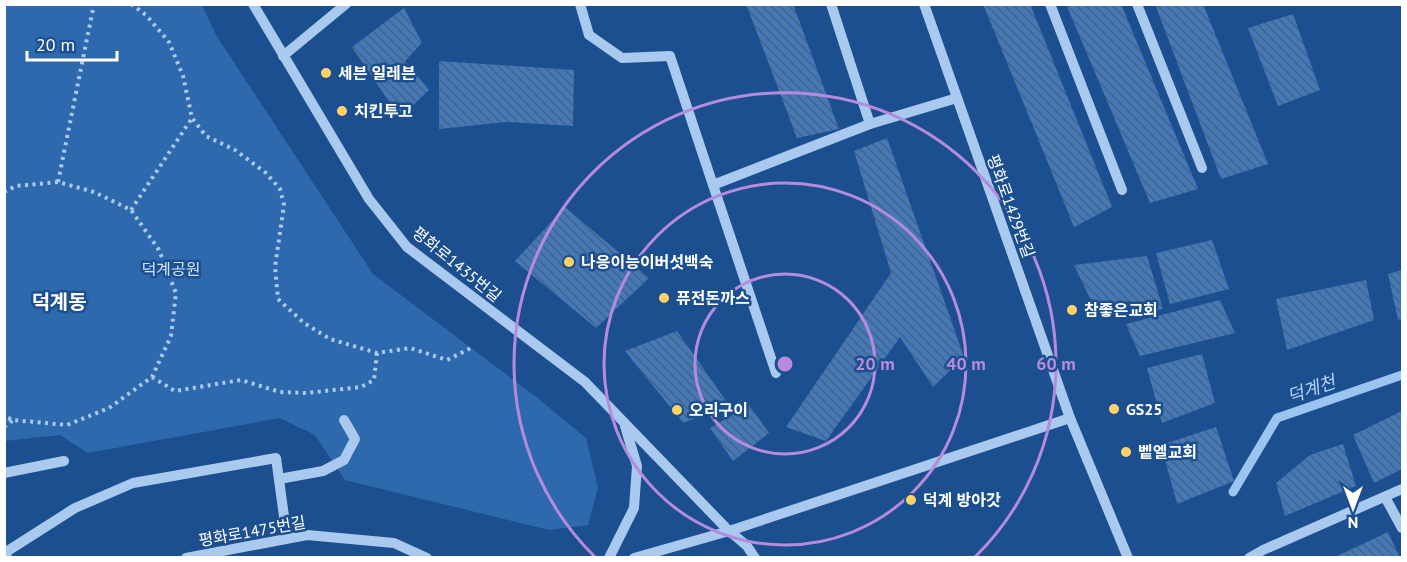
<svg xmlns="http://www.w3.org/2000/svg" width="1407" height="562" viewBox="0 0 1407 562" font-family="'PT Sans','Noto Sans KR',sans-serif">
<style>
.park{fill:#2e69ad}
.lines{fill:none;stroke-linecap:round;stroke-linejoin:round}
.stream{stroke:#9cc4f0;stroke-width:9}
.building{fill:url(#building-back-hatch)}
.path{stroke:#a9c9ee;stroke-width:4;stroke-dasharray:3 4.5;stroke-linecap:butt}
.minor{stroke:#a9c9ee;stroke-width:10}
.ring{fill:none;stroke:#b68bdc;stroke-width:3}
.poi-dot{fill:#ffd166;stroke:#1b4f8f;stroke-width:2}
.labels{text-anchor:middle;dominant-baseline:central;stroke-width:5;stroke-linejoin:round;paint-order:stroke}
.poi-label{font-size:16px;font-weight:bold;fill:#fff;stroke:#1b4f8f;text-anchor:start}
.street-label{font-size:16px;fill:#fff;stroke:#1b4f8f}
.park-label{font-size:16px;fill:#cfe3fa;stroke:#1b4f8f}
.water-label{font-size:18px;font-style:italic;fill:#b5d3f5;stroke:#1b4f8f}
.quarter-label{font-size:20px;font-weight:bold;fill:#fff;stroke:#1b4f8f}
.centre{fill:#b68bdc;stroke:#1b4f8f;stroke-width:3}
.ring-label{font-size:18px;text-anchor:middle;font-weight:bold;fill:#b68bdc;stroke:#1b4f8f;stroke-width:5;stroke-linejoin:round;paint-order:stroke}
</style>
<defs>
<pattern id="building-back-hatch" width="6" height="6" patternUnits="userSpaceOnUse" patternTransform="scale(1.5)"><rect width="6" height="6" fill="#4478b7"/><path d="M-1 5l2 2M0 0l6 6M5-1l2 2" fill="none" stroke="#486282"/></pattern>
</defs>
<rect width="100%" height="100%" fill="#1b4f8f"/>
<!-- park -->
<polygon class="park" points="4,5 202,5 216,35 373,274 540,400 586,438 598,488 588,525 549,530 345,480 315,435 280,418 88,453 60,435 5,441"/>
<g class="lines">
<!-- stream -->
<polyline class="stream" points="1233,492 1277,418 1402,375"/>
</g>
<!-- building -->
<g class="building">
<polygon points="746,4 793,4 839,129 797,138"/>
<polygon points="983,4 1030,4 1112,207 1074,227"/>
<polygon points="1066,4 1121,4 1198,189 1150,203"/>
<polygon points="1155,4 1203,4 1268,164 1221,179"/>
<polygon points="404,8 422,43 405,61 429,90 400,118 352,47"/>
<polygon points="1293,14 1320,90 1278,106 1248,28"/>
<polygon points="439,61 574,70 573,126 506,122 439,129"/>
<polygon points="887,138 964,357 933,387 900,337 826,441 786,427 891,273 854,151"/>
<polygon points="565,207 649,278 596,328 515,261"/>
<polygon points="1212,240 1229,289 1170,304 1156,253"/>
<polygon points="1147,256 1163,309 1135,315 1129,301 1095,309 1074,265"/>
<polygon points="1402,270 1402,319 1398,320 1388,274"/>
<polygon points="1366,280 1374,320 1287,350 1276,299"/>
<polygon points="1220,300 1235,333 1140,356 1126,324"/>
<polygon points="677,331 729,405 683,423 625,351"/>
<polygon points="1202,354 1215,403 1162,423 1147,368"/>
<polygon points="749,405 769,433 733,461 710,428"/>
<polygon points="1402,411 1402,469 1374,483 1353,435"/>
<polygon points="1216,427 1234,481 1177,504 1161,445"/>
<polygon points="1343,444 1356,486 1285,516 1276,483 1310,455"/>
<polygon points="1388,532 1400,558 1333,558"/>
</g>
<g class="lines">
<!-- path -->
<g class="path">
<polyline points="131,4 146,15 169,42 183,76 192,118 206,136 235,150 266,173 280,189 284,205 275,267 278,299 304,323 330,339 377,353 410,348 447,360 471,348"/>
<polyline points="58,182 94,4"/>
<polyline points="4,192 16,186 58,182 94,192 131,210 159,250 176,293 171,336 152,377 109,408 67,425 13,420 4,416"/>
<polyline points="131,210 192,118"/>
<polyline points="152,377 175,391 241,380 280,392 306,393 361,387 374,380 377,353"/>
<polyline points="4,427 13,420"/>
</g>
<!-- minor -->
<g class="minor">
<polyline points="253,4 369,199 407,247 585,382 726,528 747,546 755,558"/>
<polyline points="580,4 589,35 622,58 670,56 713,185"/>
<polyline points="831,4 870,124 957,98"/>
<polyline points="924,4 1070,418 1128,558"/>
<polyline points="1050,4 1122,190"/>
<polyline points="1137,4 1202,168"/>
<polyline points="283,56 346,4"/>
<polyline points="776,373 713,185 870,124"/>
<polyline points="4,473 64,461"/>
<polyline points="279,479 323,471 344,460 355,439 344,420"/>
<polyline points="1385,497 1402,528"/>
<polyline points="7,558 6,552 75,508 133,483 276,458 287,538"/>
<polyline points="186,558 307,535 394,543 427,558"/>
<polyline points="609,558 634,508 637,466 625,426"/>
<polyline points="634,558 729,531 1070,418"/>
<polyline points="1249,558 1263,550 1402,489"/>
</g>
</g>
<!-- distance rings -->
<g class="ring">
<circle cx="785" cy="364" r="90"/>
<circle cx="785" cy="364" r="181"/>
<path d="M595 557A271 271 0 1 1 975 557"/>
</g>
<!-- markers -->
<g class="poi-dot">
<circle cx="326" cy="73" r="6"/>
<circle cx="342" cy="111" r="6"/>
<circle cx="569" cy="262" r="6"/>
<circle cx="664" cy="298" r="6"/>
<circle cx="1072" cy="310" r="6"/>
<circle cx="1114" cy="409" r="6"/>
<circle cx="677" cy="410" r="6"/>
<circle cx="1126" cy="452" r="6"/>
<circle cx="911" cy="500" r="6"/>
</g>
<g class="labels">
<!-- poi labels -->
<g class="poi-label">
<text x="338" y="73">세븐 일레븐</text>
<text x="354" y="111">치킨투고</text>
<text x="581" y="262">나응이능이버섯백숙</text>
<text x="676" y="298">퓨전돈까스</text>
<text x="1084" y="310">참좋은교회</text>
<text x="1126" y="409">GS25</text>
<text x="689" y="410">오리구이</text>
<text x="1138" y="452">벹엘교회</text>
<text x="923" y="500">덕계 방아갓</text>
</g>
<!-- street labels -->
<g class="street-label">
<text transform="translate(1011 206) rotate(70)">평화로1429번길</text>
<text transform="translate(457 264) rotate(39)">평화로1435번길</text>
<text transform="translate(252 531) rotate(-10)">평화로1475번길</text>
</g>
<!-- park labels -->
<g class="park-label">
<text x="171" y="269">덕계공원</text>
</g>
<!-- water labels -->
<g class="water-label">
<text transform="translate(1311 389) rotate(-19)">덕계천</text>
</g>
<!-- quarter labels -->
<g class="quarter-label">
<text x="59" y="302">덕계동</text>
</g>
</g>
<circle cx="785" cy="364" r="9" class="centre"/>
<g class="ring-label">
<text x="875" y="370">20 m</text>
<text x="966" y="370">40 m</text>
<text x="1056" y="370">60 m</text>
</g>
<!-- border -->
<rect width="1407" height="562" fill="none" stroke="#ffffff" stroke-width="12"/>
<!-- north arrow -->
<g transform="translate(1353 508) rotate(180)" stroke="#1b4f8f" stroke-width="4.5" paint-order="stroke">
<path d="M0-4.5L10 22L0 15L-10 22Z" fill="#ffffff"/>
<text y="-9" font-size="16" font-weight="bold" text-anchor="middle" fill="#ffffff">N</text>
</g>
<!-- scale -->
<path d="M27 51v9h90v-9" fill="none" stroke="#ffffff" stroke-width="3"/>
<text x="36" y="51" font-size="18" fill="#ffffff" stroke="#1b4f8f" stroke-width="4.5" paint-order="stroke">20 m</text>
</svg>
